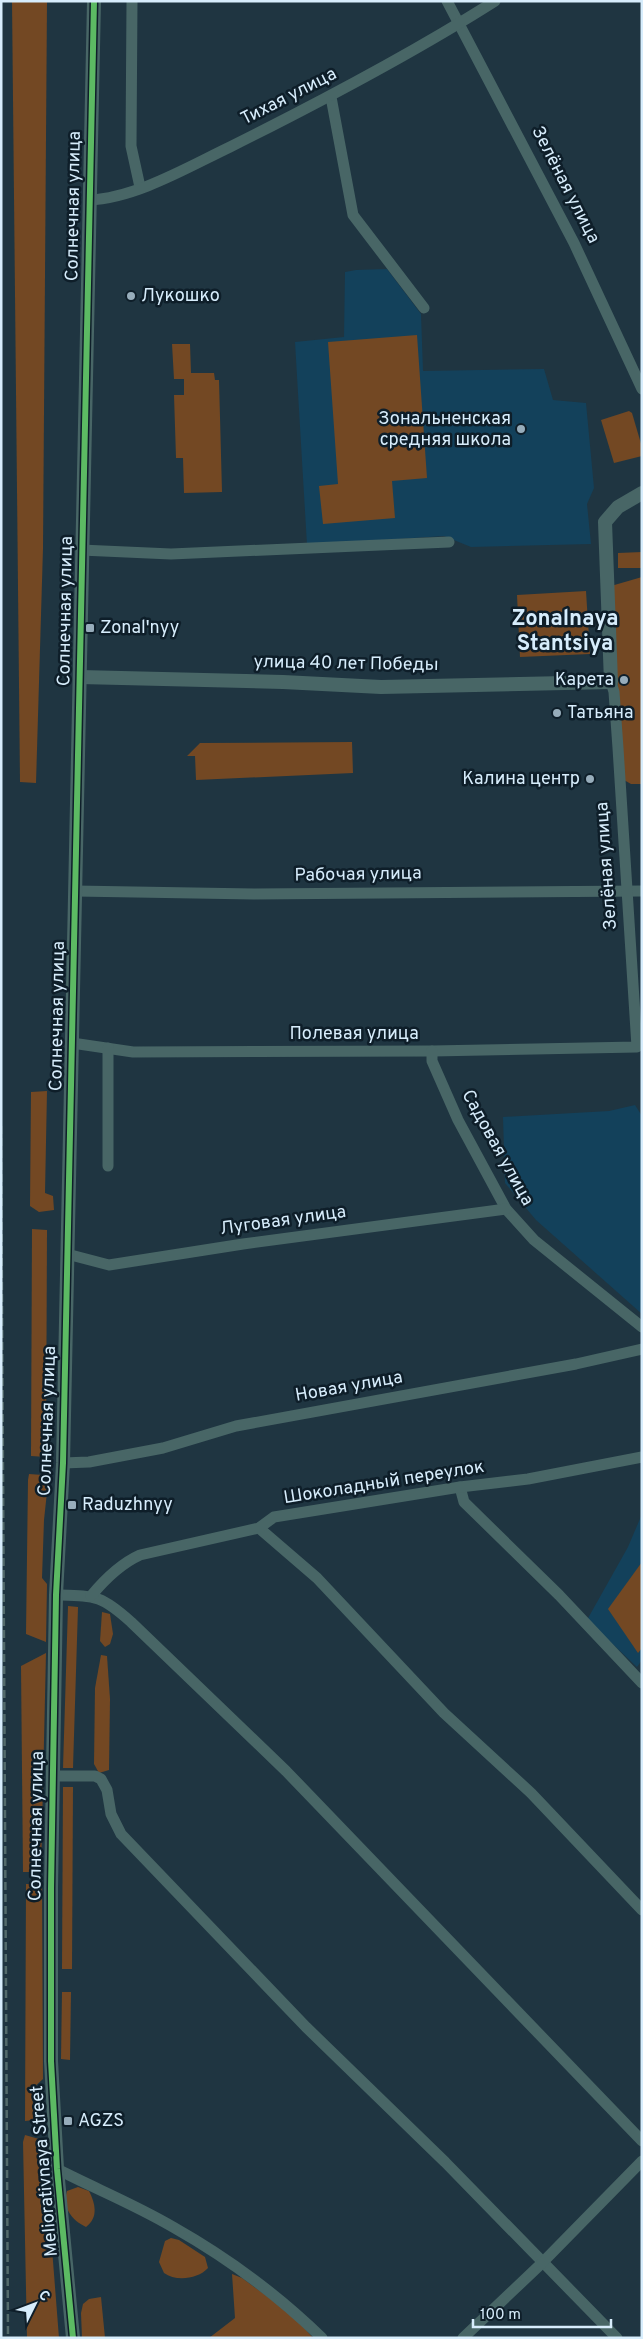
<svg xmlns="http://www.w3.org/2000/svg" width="643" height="2339" viewBox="0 0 643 2339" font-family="Overpass,sans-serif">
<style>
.built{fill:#13415b}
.green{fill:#734823}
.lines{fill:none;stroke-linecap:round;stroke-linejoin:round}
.minor{stroke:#486666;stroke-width:11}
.tertiary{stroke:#486666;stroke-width:14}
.rail{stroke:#536b6c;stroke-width:2.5;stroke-dasharray:8 4;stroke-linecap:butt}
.cycleway-casing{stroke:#0e1e29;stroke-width:9}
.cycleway{stroke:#5cba63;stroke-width:6}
.poi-dot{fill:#97adbb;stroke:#0e1e29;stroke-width:2}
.labels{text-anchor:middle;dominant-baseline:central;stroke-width:5;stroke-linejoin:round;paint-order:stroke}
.street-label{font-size:18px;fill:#d7edfc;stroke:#0e1e29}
.poi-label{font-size:18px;fill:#d7edfc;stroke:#0e1e29;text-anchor:start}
.district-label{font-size:22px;font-weight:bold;fill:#d7edfc;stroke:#0e1e29}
</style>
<rect width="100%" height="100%" fill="#1f3541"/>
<!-- built -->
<g class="built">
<polygon points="387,269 421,314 423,371 544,369 553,400 586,403 594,488 587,504 591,544 471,547 444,536 307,545 295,342 344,337 345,272 356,270"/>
<polygon points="635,1105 642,1116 642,1314 536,1220 505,1183 503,1117 609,1111"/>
<polygon points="642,1514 642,1660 637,1667 587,1620 628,1547"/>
</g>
<!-- green -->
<g class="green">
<polygon points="12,1 47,1 43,548 36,783 20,782"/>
<polygon points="417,335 427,478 392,481 395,518 323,524 319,486 338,484 328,342"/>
<polygon points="172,344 190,344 191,373 214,373 215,380 219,380 222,492 184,493 183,458 176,458 174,395 184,395 184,379 174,379"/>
<polygon points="629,411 632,413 642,447 642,456 614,463 601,420"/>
<polygon points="642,552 642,568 618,568 618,553"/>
<polygon points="642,577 642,784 631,784 624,780 611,586"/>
<polygon points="586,591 590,654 520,657 517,595"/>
<polygon points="352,742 353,773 196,780 195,756 187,756 200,743"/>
<polygon points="47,1091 45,1193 53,1196 54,1210 39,1212 30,1206 31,1092"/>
<polygon points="32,1229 47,1230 46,1457 31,1456"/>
<polygon points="44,1464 50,1464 44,1520 42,1578 47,1584 46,1642 26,1634 28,1480 29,1474 43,1475"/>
<polygon points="642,1562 642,1648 638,1653 608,1609"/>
<polygon points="68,1606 78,1607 73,1768 63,1768"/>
<polygon points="102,1612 110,1614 113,1634 110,1644 105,1647 100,1641"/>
<polygon points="46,1653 41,1872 23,1872 21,1666"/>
<polygon points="101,1655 107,1656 110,1699 109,1770 99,1773 94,1764 95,1688"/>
<polygon points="63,1787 73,1787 72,1969 62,1969"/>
<polygon points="26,1884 42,1884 43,2079 32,2089 34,2120 25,2121"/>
<polygon points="62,1992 71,1992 70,2060 61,2059"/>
<polygon points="25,2135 46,2141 50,2223 59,2338 27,2338 23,2142"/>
<path d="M78,2187L89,2191C95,2203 99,2217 86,2227C71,2220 62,2207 67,2191Z"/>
<path d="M171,2238L179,2240L205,2257L208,2268C198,2279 176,2282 164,2273L159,2262L165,2241Z"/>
<polygon points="232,2274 242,2278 294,2316 313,2338 209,2338 235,2318"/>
<polygon points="101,2297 105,2338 82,2338 81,2313 83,2304 89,2299"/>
</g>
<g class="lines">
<!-- minor -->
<g class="minor">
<polyline points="132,1 131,146 140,187"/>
<polyline points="447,1 574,243 642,389"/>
<polyline points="331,97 353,215 424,308"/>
<path d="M89,200C136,198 188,167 230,147C320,102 410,55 495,1"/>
<polyline points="81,550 171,554 449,542"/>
<polyline points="75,891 254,894 642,891"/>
<polyline points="72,1043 133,1052 432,1051 637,1047 618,748 614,692 611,682"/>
<polyline points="432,1051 432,1061 458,1120 506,1209 534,1240 642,1327"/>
<polyline points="108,1166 108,1048"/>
<polyline points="67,1254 109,1265 243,1244 506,1209"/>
<polyline points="63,1463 89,1462 163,1448 236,1426 576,1364 642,1349"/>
<polyline points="460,1487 464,1502 559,1595 642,1683"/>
<polyline points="259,1528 317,1578 444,1713 531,1793 642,1910"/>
<path d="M56,1595C96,1596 101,1595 131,1622L286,1771L642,2141"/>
<path d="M91,1596C105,1579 120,1564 140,1555L259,1528L274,1517L460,1487L528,1479L642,1457"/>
<polyline points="53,1776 95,1776 101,1779 107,1790 111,1814 121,1834 306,2027 445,2162 617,2338"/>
<path d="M57,2169C96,2189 136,2205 173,2227C226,2257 278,2295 322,2338"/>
<polyline points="463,2338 542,2263 642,2161"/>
</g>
<!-- tertiary -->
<g class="tertiary">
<polyline points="80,677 283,682 381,687 611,682 605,522 618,507 642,493"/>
<polyline points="73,2338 57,2169 51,2061 51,1888 56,1595 63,1463 94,1"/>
</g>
<!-- rail -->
<polyline class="rail" points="1,1126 8,2338"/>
<!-- cycleway casing -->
<g class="cycleway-casing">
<polyline id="cycleway" points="73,2338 57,2169 51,2061 51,1888 56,1595 63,1463 94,1"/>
</g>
<!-- cycleway -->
<use href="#cycleway" class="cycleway"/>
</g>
<!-- markers -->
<g class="poi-dot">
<circle cx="131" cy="296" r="5"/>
<circle cx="521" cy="429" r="5"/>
<rect x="85" y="623" width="10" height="10" rx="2.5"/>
<circle cx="624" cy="680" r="5"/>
<circle cx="557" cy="713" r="5"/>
<circle cx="590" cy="779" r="5"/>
<rect x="67" y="1500" width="10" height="10" rx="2.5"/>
<rect x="63" y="2116" width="10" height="10" rx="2.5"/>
</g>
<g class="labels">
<!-- street labels -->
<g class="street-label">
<text transform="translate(289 97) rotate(-27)">Тихая улица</text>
<text transform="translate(565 185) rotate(63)">Зелёная улица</text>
<text transform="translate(74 206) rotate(-89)">Солнечная улица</text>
<text transform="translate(66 611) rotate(-89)">Солнечная улица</text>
<text transform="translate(346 664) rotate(1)">улица 40 лет Победы</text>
<text transform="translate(607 866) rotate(-94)">Зелёная улица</text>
<text transform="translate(358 875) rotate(-1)">Рабочая улица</text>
<text transform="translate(58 1016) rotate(-89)">Солнечная улица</text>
<text x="354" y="1034">Полевая улица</text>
<text transform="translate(497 1148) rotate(61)">Садовая улица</text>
<text transform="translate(283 1221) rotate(-8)">Луговая улица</text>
<text transform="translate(349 1387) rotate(-10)">Новая улица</text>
<text transform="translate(48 1421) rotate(-88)">Солнечная улица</text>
<text transform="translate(384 1483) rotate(-9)">Шоколадный переулок</text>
<text transform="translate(37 1826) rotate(-89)">Солнечная улица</text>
<text transform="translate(45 2171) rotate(-95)">Meliorativnaya Street</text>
</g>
<!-- poi labels -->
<g class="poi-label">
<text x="141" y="296">Лукошко</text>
<text x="511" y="419" text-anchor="end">Зональненская<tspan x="511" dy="21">средняя школа</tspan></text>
<text x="100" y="628">Zonal'nyy</text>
<text x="614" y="680" text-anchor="end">Карета</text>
<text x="567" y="713">Татьяна</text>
<text x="580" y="779" text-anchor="end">Калина центр</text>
<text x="82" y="1505">Raduzhnyy</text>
<text x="78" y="2121">AGZS</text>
</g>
<!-- district labels -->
<g class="district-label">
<text x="565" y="619">Zonalnaya<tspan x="565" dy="25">Stantsiya</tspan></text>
</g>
</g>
<!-- border -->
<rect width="643" height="2339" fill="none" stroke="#d7edfc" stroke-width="5"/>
<!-- north arrow -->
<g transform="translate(35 2304) rotate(48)" stroke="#0e1e29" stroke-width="4" paint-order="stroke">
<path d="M0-4L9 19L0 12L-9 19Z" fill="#d7edfc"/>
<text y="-8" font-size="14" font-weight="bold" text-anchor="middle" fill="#d7edfc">С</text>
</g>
<!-- scale -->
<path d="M473 2319v8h138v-8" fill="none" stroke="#d7edfc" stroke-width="2.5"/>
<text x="480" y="2319" font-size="15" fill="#d7edfc" stroke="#0e1e29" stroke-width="4" paint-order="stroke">100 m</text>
</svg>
